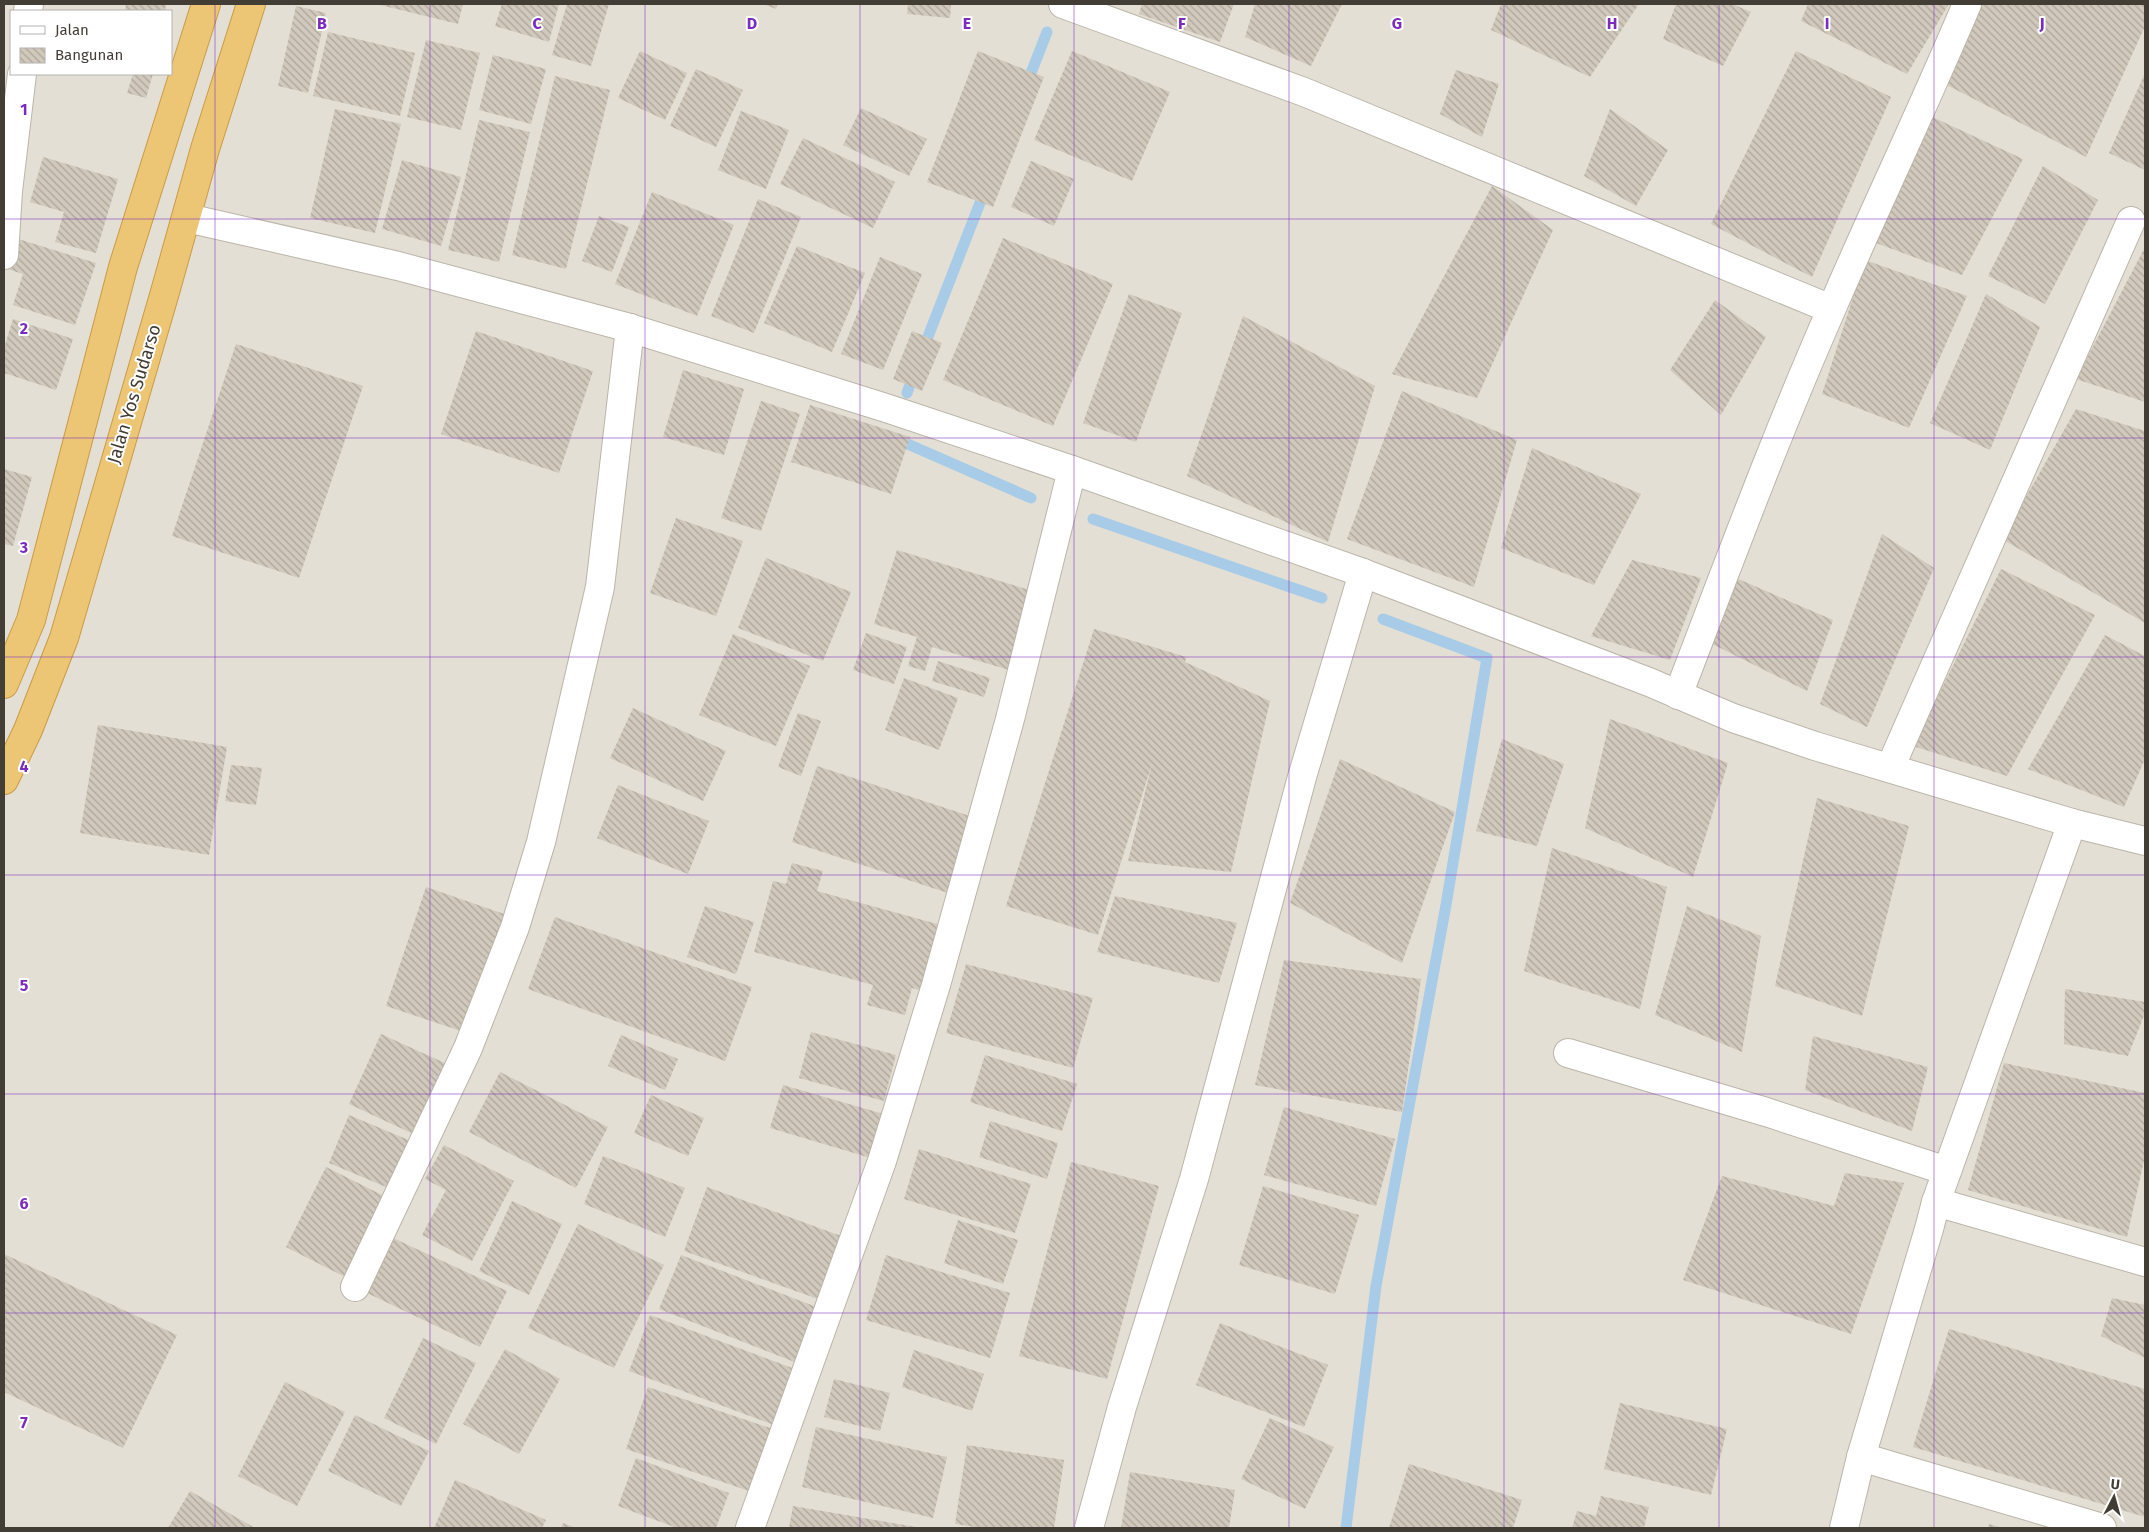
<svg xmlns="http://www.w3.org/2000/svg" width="2149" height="1532" viewBox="0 0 2149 1532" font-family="'Fira Sans',sans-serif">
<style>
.residential{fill:#e4dfd4;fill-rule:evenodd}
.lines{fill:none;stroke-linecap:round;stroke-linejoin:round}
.stream{stroke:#a8cce7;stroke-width:11}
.building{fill:url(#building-back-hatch)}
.minor-casing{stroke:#bbb5a9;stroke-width:30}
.highway-casing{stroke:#ca9b46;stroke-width:30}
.minor{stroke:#fff;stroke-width:28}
.highway{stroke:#ecc675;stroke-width:28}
.grid{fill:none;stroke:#7b2cbf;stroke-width:1;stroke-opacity:0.55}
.labels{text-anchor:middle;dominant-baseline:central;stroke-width:4;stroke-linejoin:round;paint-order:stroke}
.street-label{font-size:18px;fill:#423e36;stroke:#fff}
.grid-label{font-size:16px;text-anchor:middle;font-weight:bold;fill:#7b2cbf;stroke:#fff;stroke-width:4;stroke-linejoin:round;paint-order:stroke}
</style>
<defs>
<pattern id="building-back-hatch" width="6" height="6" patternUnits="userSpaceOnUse" patternTransform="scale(1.25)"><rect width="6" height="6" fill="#d1c9bc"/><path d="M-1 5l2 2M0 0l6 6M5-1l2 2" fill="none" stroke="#aba59a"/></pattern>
</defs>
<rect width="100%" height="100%" fill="#f0ede6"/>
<!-- residential -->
<path class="residential" d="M4,4H2145V1528H4ZM11,11H171V74H11Z"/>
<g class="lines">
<!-- stream -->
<g class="stream">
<polyline points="1026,86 1047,32"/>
<polyline points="922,352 985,190"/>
<polyline points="907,393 915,371"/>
<polyline points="903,442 1031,498"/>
<polyline points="1093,519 1322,598"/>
<polyline points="1346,1528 1376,1286 1446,905 1487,658 1383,619"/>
</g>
</g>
<!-- building -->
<g class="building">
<polygon points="126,4 166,4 165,11 125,11"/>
<polygon points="376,4 463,4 458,24"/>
<polygon points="502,4 559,4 549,42 495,26"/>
<polygon points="567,4 609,4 591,66 552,55"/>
<polygon points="763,4 778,4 776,9"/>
<polygon points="908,4 951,4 950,18 907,14"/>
<polygon points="1142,4 1234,4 1220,42 1139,14"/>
<polygon points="1255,4 1342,4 1311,66 1245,37"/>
<polygon points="1501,4 1639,4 1590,77 1491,30"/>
<polygon points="1676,4 1732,4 1751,12 1723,66 1663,39"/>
<polygon points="1808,4 1949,4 1907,74 1801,21"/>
<polygon points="1974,4 2145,4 2145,26 2086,157 1941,82"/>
<polygon points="296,6 326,13 308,93 278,86"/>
<polygon points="328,32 415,53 400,116 313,96"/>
<polygon points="426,40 480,53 461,130 407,117"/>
<polygon points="640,51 687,73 665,120 618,98"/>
<polygon points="978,51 1044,77 993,207 927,182"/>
<polygon points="1072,51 1170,92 1132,181 1034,140"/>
<polygon points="1796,51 1891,97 1812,277 1711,224"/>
<polygon points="493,55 546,69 531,124 479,110"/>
<polygon points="696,69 743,90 716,147 670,126"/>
<polygon points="1456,70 1499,84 1482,137 1440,114"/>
<polygon points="2145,73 2145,170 2109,153"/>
<polygon points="133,74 153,74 146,98 127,93"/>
<polygon points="555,76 610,90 566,269 512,255"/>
<polygon points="861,108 927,139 909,176 843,145"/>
<polygon points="335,109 401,124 375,233 310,218"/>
<polygon points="1610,109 1668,150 1636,206 1584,176"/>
<polygon points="741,111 789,130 766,189 718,170"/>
<polygon points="1928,115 2023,159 1962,275 1876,243"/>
<polygon points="479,120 530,132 499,262 448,250"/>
<polygon points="803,138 895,182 873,228 780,184"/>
<polygon points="43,157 118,179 96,253 55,242 64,212 30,202"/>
<polygon points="402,160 461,177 441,246 382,229"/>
<polygon points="1031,161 1074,179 1054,226 1011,207"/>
<polygon points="2043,166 2098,200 2045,304 1988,276"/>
<polygon points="1492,186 1553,230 1477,398 1392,374"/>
<polygon points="652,192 734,225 697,316 615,284"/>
<polygon points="758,199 801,217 754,333 711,316"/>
<polygon points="599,216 629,227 612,272 582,261"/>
<polygon points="15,238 96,263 75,325 13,305 23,274 4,268"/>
<polygon points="1003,238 1113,284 1053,426 943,380"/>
<polygon points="797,246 865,273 832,352 764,323"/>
<polygon points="2145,247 2145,402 2076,379"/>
<polygon points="880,257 922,274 883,370 841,354"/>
<polygon points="1865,260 1967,296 1909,428 1822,394"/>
<polygon points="1129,294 1182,313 1136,442 1083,423"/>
<polygon points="1986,294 2040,327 1990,450 1930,423"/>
<polygon points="1715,300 1766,337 1721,415 1670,370"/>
<polygon points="1243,316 1375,386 1328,542 1187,476"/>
<polygon points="13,319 73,339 56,390 4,373 4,348"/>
<polygon points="476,331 593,371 559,473 441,434"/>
<polygon points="912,331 942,343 922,391 893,379"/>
<polygon points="236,344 363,386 299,578 172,536"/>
<polygon points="683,370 744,389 724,455 663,437"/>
<polygon points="1402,391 1517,440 1474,587 1347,539"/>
<polygon points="761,401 800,414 761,531 721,518"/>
<polygon points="810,405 910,437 891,494 791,462"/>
<polygon points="2076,409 2145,431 2145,623 2002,539"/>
<polygon points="1532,448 1641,494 1594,585 1501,548"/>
<polygon points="4,469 32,477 13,546 4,544"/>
<polygon points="676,518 743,541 716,616 650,593"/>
<polygon points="1882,534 1934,568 1867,727 1820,704"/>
<polygon points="897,550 1033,591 1009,670 932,647 925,671 908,666 917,637 874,624"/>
<polygon points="766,558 851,592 823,661 738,628"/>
<polygon points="1632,560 1701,578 1670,660 1591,636"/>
<polygon points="2001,569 2095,615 2007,776 1913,746"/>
<polygon points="1729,575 1833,620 1807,691 1706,641"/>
<polygon points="1094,629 1186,657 1185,662 1270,701 1231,872 1128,861 1152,764 1098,935 1006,906"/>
<polygon points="866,633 907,647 894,684 853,670"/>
<polygon points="733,634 810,666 776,746 699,715"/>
<polygon points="2105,635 2145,656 2145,759 2124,807 2028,769"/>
<polygon points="938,661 990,678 984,697 932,681"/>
<polygon points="904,678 958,698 939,750 885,730"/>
<polygon points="633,708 726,751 703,801 610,758"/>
<polygon points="798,713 821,721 801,776 778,767"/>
<polygon points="1610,719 1728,763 1693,877 1585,828"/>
<polygon points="98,725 227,747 209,855 80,833"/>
<polygon points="1502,739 1564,764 1537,846 1476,831"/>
<polygon points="1340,759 1455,812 1402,963 1290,903"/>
<polygon points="231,765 262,768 256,805 225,801"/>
<polygon points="817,766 976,818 951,894 792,842"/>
<polygon points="618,785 709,821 688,874 597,838"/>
<polygon points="1817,798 1909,826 1862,1016 1775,986"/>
<polygon points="1552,848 1667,887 1640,1009 1524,971"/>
<polygon points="792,863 823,871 817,891 952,928 933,994 912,988 905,1015 867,1005 873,985 754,952 773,881 786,884"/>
<polygon points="426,887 522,920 482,1038 386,1006"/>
<polygon points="1115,896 1237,923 1219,983 1097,952"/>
<polygon points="705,906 754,922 736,974 687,957"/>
<polygon points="1687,906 1761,936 1742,1052 1655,1015"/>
<polygon points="555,917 752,987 725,1061 528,989"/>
<polygon points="1284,960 1421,979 1402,1112 1255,1085"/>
<polygon points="966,964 1093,998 1073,1068 946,1033"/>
<polygon points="2065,989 2145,1002 2145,1013 2128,1056 2064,1044"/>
<polygon points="811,1032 896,1055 884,1101 799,1078"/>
<polygon points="381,1034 458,1069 426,1140 349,1104"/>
<polygon points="621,1035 678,1059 665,1090 608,1066"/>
<polygon points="1813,1036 1928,1067 1912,1131 1805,1090"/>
<polygon points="985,1055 1077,1084 1062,1131 970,1102"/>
<polygon points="2004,1063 2145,1093 2145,1156 2127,1237 1968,1190"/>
<polygon points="500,1072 608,1127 576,1188 469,1132"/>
<polygon points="783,1085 887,1115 874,1159 770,1128"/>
<polygon points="651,1095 704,1118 688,1156 634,1133"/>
<polygon points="1284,1107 1395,1139 1376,1206 1264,1175"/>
<polygon points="349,1115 418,1144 398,1192 329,1163"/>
<polygon points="990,1121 1058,1143 1047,1179 979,1157"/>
<polygon points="444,1145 514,1181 472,1261 422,1235 446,1190 425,1179"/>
<polygon points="919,1149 1031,1184 1015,1233 904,1199"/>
<polygon points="603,1156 685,1188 665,1237 584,1204"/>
<polygon points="1071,1162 1159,1186 1107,1379 1019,1356"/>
<polygon points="326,1167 394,1201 353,1281 286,1247"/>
<polygon points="1845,1173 1904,1183 1851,1334 1683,1280 1722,1176 1834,1206"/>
<polygon points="1263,1186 1359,1215 1335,1294 1239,1265"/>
<polygon points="707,1187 841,1236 818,1299 684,1251"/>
<polygon points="512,1201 562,1224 529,1295 479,1271"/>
<polygon points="958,1220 1018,1240 1003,1284 944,1263"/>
<polygon points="578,1224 664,1265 614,1368 528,1328"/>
<polygon points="393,1238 507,1291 480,1347 367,1293"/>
<polygon points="4,1254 177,1335 123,1448 4,1392"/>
<polygon points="681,1255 819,1308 797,1363 659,1309"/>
<polygon points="886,1255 1010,1293 990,1358 866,1320"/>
<polygon points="2112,1298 2145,1305 2145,1358 2101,1336"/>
<polygon points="650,1315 795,1369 774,1425 629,1371"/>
<polygon points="1220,1323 1328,1365 1304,1427 1196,1385"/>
<polygon points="1949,1329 2145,1389 2145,1517 1913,1447"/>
<polygon points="423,1338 476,1363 436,1444 384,1418"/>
<polygon points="505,1349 560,1379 519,1454 463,1424"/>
<polygon points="914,1350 984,1374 972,1411 902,1387"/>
<polygon points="834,1379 890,1393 880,1431 824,1417"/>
<polygon points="285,1382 345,1412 297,1506 238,1476"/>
<polygon points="648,1387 773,1429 752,1492 626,1449"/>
<polygon points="1620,1403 1727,1429 1711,1495 1604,1469"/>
<polygon points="355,1415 429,1451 401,1506 328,1471"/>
<polygon points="1270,1418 1334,1447 1305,1509 1241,1479"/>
<polygon points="816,1427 947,1457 933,1518 802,1487"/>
<polygon points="967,1445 1064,1460 1054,1528 981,1528 955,1524"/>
<polygon points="636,1458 729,1493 716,1528 677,1528 618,1506"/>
<polygon points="1409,1464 1522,1500 1513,1528 1389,1528"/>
<polygon points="1130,1472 1235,1490 1229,1528 1121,1528"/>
<polygon points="455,1480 546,1520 542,1528 434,1528"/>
<polygon points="190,1491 255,1528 168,1528"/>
<polygon points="1601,1496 1649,1507 1644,1528 1572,1528 1577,1511 1596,1516"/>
<polygon points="793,1506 916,1527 916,1528 789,1528"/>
<polygon points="563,1523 576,1528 561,1528"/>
<polygon points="1989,1524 2003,1528 1988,1528"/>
</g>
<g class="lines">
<!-- minor casing -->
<g class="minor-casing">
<g id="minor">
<polyline points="1063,4 1304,92 1831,309"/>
<polyline points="28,11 29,4"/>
<polyline points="187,218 398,266 630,328 886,408 1072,470 1363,573 1649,682 1733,718 1815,746 2072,823 2145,841"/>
<polyline points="4,255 8,191 22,74"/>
<path d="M1678,695C1728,565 1776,435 1832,308C1876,206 1924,106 1967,4"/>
<polyline points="1890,768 2131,221"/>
<polyline points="1568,1053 1766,1112 1947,1171"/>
<polyline points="1936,1202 2145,1262"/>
<polyline points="355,1287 468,1048 515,927 541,842 600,587 630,328"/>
<polyline points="1861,1457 2102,1528"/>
<polyline points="750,1528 882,1161 936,985 1010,719 1072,470"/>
<polyline points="1089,1528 1122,1407 1194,1179 1302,777 1363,573"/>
<polyline points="1844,1528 1861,1457 1929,1229 1936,1202 2072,823"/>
</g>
</g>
<!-- highway casing -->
<g class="highway-casing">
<g id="highway">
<polyline points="4,684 31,620 123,267 206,4"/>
<polyline points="4,780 28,730 64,638 165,292 205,149 251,4"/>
</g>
</g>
<!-- minor -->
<use href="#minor" class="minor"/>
<!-- highway -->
<use href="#highway" class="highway"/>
</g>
<!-- grid -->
<path class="grid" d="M215,4V1528M430,4V1528M645,4V1528M860,4V1528M1074,4V1528M1289,4V1528M1504,4V1528M1719,4V1528M1934,4V1528M4,219H2145M4,438H2145M4,657H2145M4,875H2145M4,1094H2145M4,1313H2145"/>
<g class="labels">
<!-- street labels -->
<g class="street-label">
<text transform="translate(134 394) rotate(-73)">Jalan Yos Sudarso</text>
</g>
</g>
<g class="grid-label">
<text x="322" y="29">B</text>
<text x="537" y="29">C</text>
<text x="752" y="29">D</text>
<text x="967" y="29">E</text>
<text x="1182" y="29">F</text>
<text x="1397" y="29">G</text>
<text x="1612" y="29">H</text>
<text x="1827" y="29">I</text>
<text x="2042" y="29">J</text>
<text x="24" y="115">1</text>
<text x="24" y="334">2</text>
<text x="24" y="553">3</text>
<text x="24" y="772">4</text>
<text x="24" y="991">5</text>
<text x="24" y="1209">6</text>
<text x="24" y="1428">7</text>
</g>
<!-- border -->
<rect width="2149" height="1532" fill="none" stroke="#423e36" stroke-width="10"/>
<!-- legend -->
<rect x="10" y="10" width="162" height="65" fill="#ffffff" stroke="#b3b2af"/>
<rect x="20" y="26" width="25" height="8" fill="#ffffff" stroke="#b3b2af"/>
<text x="55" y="35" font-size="15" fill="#423e36">Jalan</text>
<rect x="20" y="48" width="25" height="15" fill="url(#building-back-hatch)" stroke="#b3b2af"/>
<text x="55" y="60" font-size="15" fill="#423e36">Bangunan</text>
<!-- north arrow -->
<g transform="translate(2114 1497) rotate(6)" stroke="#ffffff" stroke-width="4" paint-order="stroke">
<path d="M0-4L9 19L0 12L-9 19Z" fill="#423e36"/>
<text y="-8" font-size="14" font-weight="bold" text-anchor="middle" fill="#423e36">U</text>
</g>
</svg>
